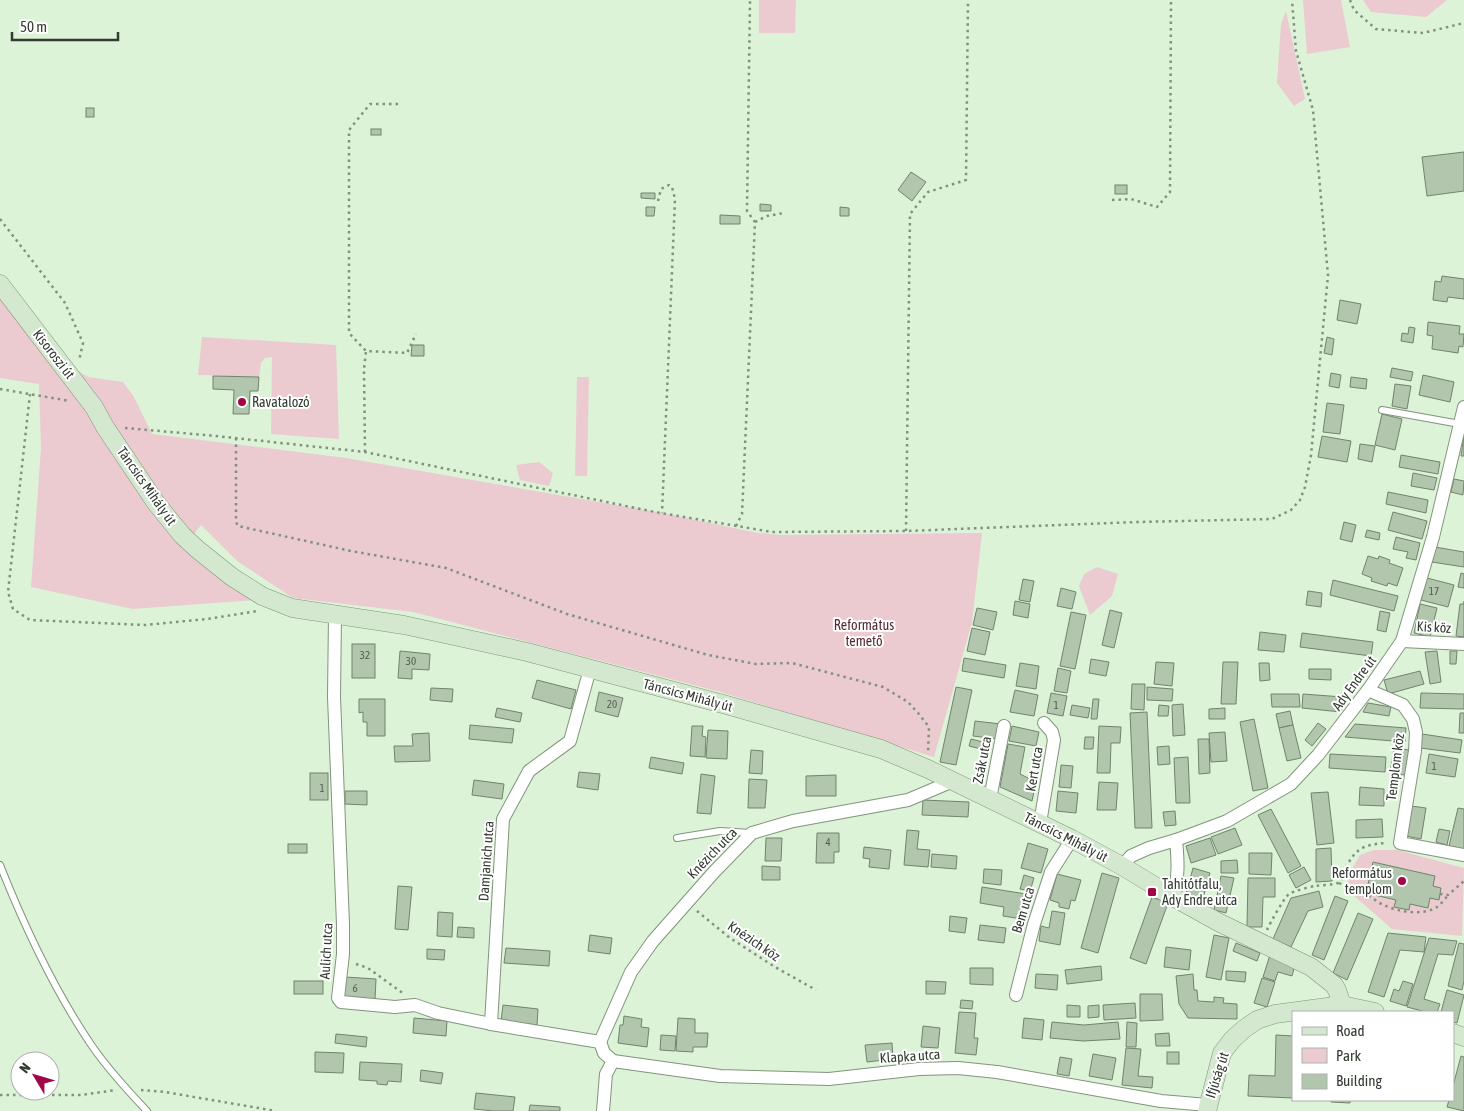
<svg xmlns="http://www.w3.org/2000/svg" width="1464" height="1111" viewBox="0 0 1464 1111" font-family="'Asap Condensed',sans-serif">
<style>
.green{fill:#ebcbd0}
.building{fill:#b1c6ad;stroke:#70846c}
.lines{fill:none;stroke-linecap:round;stroke-linejoin:round}
.service-casing{stroke:#80957b;stroke-width:8}
.minor-casing{stroke:#80957b;stroke-width:14}
.secondary-casing{stroke:#80957b;stroke-width:19}
.path{stroke:#81917e;stroke-width:2.5;stroke-dasharray:2.5 4;stroke-linecap:butt}
.service{stroke:#fff;stroke-width:6}
.minor{stroke:#fff;stroke-width:12}
.secondary{stroke:#d3e8ce;stroke-width:18}
.poi-dot{fill:#a10746;stroke:#fff;stroke-width:2}
.labels{text-anchor:middle;dominant-baseline:central;stroke-width:4;stroke-linejoin:round;paint-order:stroke}
.number-label{font-size:11px;fill:#525e4f}
.street-label{font-size:14px;fill:#323b30;stroke:#fff}
.poi-label{font-size:14px;fill:#323b30;stroke:#fff;text-anchor:start}
.park-label{font-size:14px;fill:#582934;stroke:#fff}
</style>
<rect width="100%" height="100%" fill="#dcf3d7"/>
<!-- green -->
<g class="green">
<polygon points="759,0 796,0 795,33 759,33"/>
<polygon points="1303,0 1341,0 1350,47 1307,54"/>
<polygon points="1363,0 1447,0 1426,17 1371,12"/>
<polygon points="1286,11 1305,99 1294,106 1277,83 1281,24"/>
<polygon points="0,298 36,345 88,377 123,382 134,397 152,434 346,458 662,513 758,533 781,535 982,533 972,622 934,757 717,691 413,612 293,598 237,561 201,525 186,545 255,600 133,609 31,587 41,448 39,384 0,378"/>
<polygon points="202,337 336,345 339,439 271,434 272,357 265,358 261,363 259,377 198,375"/>
<polygon points="577,377 589,377 587,476 575,476"/>
<polygon points="539,462 553,473 549,486 520,480 516,465"/>
<polygon points="1097,567 1118,574 1112,596 1090,615 1079,586 1084,574"/>
<polygon points="1374,850 1397,850 1464,868 1462,936 1392,929 1352,894 1345,891 1353,867 1360,855"/>
</g>
<!-- building -->
<g class="building">
<rect x="86" y="108" width="8" height="9"/>
<rect x="371" y="129" width="10" height="6"/>
<polygon points="1464,152 1464,191 1427,196 1422,157"/>
<polygon points="911,172 926,182 912,201 898,190"/>
<rect x="1115" y="185" width="12" height="9"/>
<polygon points="641,193 655,193 655,199 641,198"/>
<polygon points="760,204 771,205 771,211 760,211"/>
<polygon points="646,207 655,207 654,216 646,216"/>
<polygon points="840,207 849,208 849,216 840,216"/>
<polygon points="720,215 740,216 740,224 720,224"/>
<polygon points="1442,276 1464,279 1464,299 1448,297 1447,302 1433,300 1435,281 1441,282"/>
<polygon points="1340,300 1361,304 1357,324 1337,320"/>
<polygon points="1428,322 1460,326 1459,334 1464,334 1463,347 1459,346 1458,353 1432,349 1433,336 1427,335"/>
<polygon points="1409,327 1415,328 1413,343 1401,341 1402,333 1408,334"/>
<polygon points="1327,337 1334,339 1332,355 1324,353"/>
<polygon points="412,345 424,345 424,356 411,356"/>
<polygon points="1392,368 1413,372 1411,381 1390,377"/>
<polygon points="1331,373 1341,375 1339,388 1329,386"/>
<polygon points="1423,375 1454,382 1450,402 1419,395"/>
<polygon points="213,376 259,377 258,391 250,391 249,414 233,414 234,390 213,389"/>
<polygon points="1351,377 1367,379 1366,389 1350,387"/>
<polygon points="1395,384 1411,386 1407,409 1392,406"/>
<polygon points="1327,403 1344,405 1340,434 1323,432"/>
<polygon points="1382,414 1402,419 1395,450 1375,445"/>
<polygon points="1464,435 1464,456 1461,456"/>
<polygon points="1322,436 1351,441 1347,462 1318,457"/>
<polygon points="1360,444 1375,446 1372,462 1358,459"/>
<polygon points="1401,455 1440,462 1438,474 1399,467"/>
<polygon points="1413,473 1437,478 1434,490 1411,486"/>
<polygon points="1454,479 1464,481 1463,495 1451,492"/>
<polygon points="1388,492 1428,500 1426,513 1386,504"/>
<polygon points="1393,512 1427,521 1422,539 1388,530"/>
<polygon points="1344,522 1356,525 1352,542 1340,539"/>
<polygon points="1367,530 1380,533 1379,540 1365,537"/>
<polygon points="1396,537 1420,543 1416,560 1406,558 1408,552 1393,549"/>
<polygon points="1435,547 1464,552 1464,567 1432,562"/>
<polygon points="1368,556 1378,559 1379,556 1390,560 1389,563 1403,568 1397,586 1388,583 1387,586 1371,581 1372,578 1362,574"/>
<polygon points="1461,573 1464,574 1464,588 1458,587"/>
<polygon points="1427,578 1454,585 1448,607 1421,600"/>
<polygon points="1023,579 1034,581 1030,602 1019,600"/>
<polygon points="1333,580 1398,596 1394,611 1330,595"/>
<polygon points="1061,588 1076,592 1072,609 1057,606"/>
<polygon points="1308,591 1322,593 1321,607 1306,605"/>
<polygon points="1015,601 1030,604 1028,618 1013,615"/>
<polygon points="1464,601 1464,637 1456,636 1460,604 1464,604"/>
<polygon points="1420,604 1437,608 1430,637 1414,633"/>
<polygon points="977,608 997,612 993,630 973,625"/>
<polygon points="1110,610 1122,613 1114,648 1102,645"/>
<polygon points="1380,611 1390,613 1386,632 1377,630"/>
<polygon points="1071,612 1086,615 1075,669 1060,666"/>
<polygon points="972,628 990,632 985,655 967,651"/>
<polygon points="1260,632 1286,635 1284,652 1258,650"/>
<polygon points="1302,633 1373,642 1371,656 1300,647"/>
<rect x="352" y="644" width="23" height="34"/>
<polygon points="400,651 430,654 429,670 412,669 412,679 398,678"/>
<polygon points="1437,651 1441,682 1430,684 1425,652"/>
<polygon points="1450,651 1457,651 1456,664 1450,664"/>
<polygon points="964,658 1006,665 1004,678 962,671"/>
<polygon points="1091,659 1109,662 1106,676 1089,673"/>
<polygon points="1156,662 1174,663 1172,686 1154,684"/>
<polygon points="1223,662 1238,662 1236,704 1221,704"/>
<polygon points="1020,663 1039,666 1036,689 1016,686"/>
<polygon points="1259,663 1269,663 1270,680 1260,681"/>
<polygon points="1058,668 1071,671 1067,693 1054,691"/>
<polygon points="1309,669 1331,669 1331,680 1309,679"/>
<polygon points="1420,671 1424,684 1388,694 1384,680"/>
<polygon points="537,680 576,690 571,709 532,698"/>
<polygon points="1132,684 1145,684 1144,710 1131,709"/>
<polygon points="956,687 972,690 956,765 940,762"/>
<polygon points="1147,687 1173,689 1172,701 1147,700"/>
<polygon points="431,688 453,689 452,702 430,700"/>
<polygon points="1015,690 1038,695 1034,716 1010,712"/>
<polygon points="599,692 623,698 618,717 595,711"/>
<polygon points="1051,693 1067,696 1063,716 1047,713"/>
<polygon points="1421,693 1464,694 1464,709 1420,708"/>
<polygon points="1271,694 1299,694 1300,707 1272,707"/>
<polygon points="1303,694 1343,697 1341,712 1302,708"/>
<polygon points="359,699 385,699 385,736 367,736 367,722 363,722 363,712 359,713"/>
<polygon points="1093,699 1099,699 1097,719 1091,719"/>
<polygon points="1368,703 1391,707 1389,716 1363,712"/>
<polygon points="1183,704 1185,735 1173,736 1172,705"/>
<polygon points="1072,705 1090,708 1088,718 1070,715"/>
<polygon points="1159,705 1169,706 1168,716 1158,716"/>
<polygon points="497,708 522,713 520,722 495,717"/>
<polygon points="1225,708 1225,719 1209,719 1209,709"/>
<polygon points="1290,711 1293,725 1279,728 1276,714"/>
<polygon points="1147,712 1152,828 1135,828 1130,713"/>
<polygon points="1460,713 1464,713 1464,733 1459,733"/>
<polygon points="1254,719 1268,788 1253,791 1240,722"/>
<polygon points="975,721 1001,724 999,739 973,736"/>
<polygon points="1318,723 1326,729 1312,746 1305,740"/>
<polygon points="1355,724 1406,728 1405,742 1345,737"/>
<polygon points="470,725 514,729 512,743 469,739"/>
<polygon points="1293,725 1301,758 1287,761 1279,728"/>
<polygon points="692,726 703,726 702,736 706,737 705,757 690,756"/>
<polygon points="1012,726 1039,732 1036,746 1009,741"/>
<polygon points="1099,726 1121,727 1120,743 1111,743 1110,773 1097,773"/>
<polygon points="708,730 728,731 727,759 706,758"/>
<polygon points="1225,732 1227,761 1211,762 1209,733"/>
<polygon points="429,733 430,761 395,762 394,746 413,746 412,734"/>
<polygon points="1422,734 1462,740 1460,753 1420,748"/>
<polygon points="1085,737 1094,737 1093,749 1084,749"/>
<polygon points="971,739 991,744 989,751 969,746"/>
<polygon points="1198,739 1209,739 1210,773 1199,774"/>
<polygon points="1008,744 1025,747 1020,774 1036,782 1032,801 1000,787"/>
<polygon points="1169,746 1170,764 1158,765 1157,747"/>
<polygon points="1394,748 1409,750 1405,775 1390,773"/>
<polygon points="751,750 763,751 762,774 749,773"/>
<polygon points="1330,754 1386,757 1385,772 1329,768"/>
<polygon points="1429,754 1458,759 1455,777 1426,773"/>
<polygon points="651,757 684,763 682,774 649,768"/>
<polygon points="1188,757 1190,803 1176,803 1174,758"/>
<polygon points="1061,765 1073,766 1071,788 1059,787"/>
<polygon points="579,772 600,774 598,790 577,787"/>
<rect x="310" y="773" width="18" height="27"/>
<polygon points="701,774 715,776 711,814 697,813"/>
<polygon points="836,775 836,796 806,796 806,776"/>
<polygon points="749,779 767,780 765,808 748,808"/>
<polygon points="474,780 504,784 502,799 472,795"/>
<polygon points="1099,782 1118,783 1116,810 1097,810"/>
<polygon points="1360,787 1384,789 1384,806 1359,805"/>
<polygon points="345,791 367,791 367,805 345,804"/>
<polygon points="1058,791 1078,793 1076,813 1056,811"/>
<polygon points="1328,792 1334,843 1317,845 1311,793"/>
<polygon points="923,800 969,802 968,817 922,815"/>
<polygon points="1411,806 1426,808 1421,839 1406,836"/>
<polygon points="1458,808 1464,809 1464,849 1449,846"/>
<polygon points="1271,809 1301,866 1288,873 1258,815"/>
<polygon points="1175,811 1176,825 1165,826 1163,812"/>
<polygon points="1382,819 1383,837 1356,838 1356,820"/>
<polygon points="1235,828 1242,845 1218,854 1211,837"/>
<polygon points="1439,829 1450,831 1447,845 1436,842"/>
<polygon points="907,830 919,831 917,849 930,850 928,867 904,865"/>
<polygon points="817,833 839,833 839,852 834,852 834,863 816,863"/>
<polygon points="766,838 782,838 781,861 765,861"/>
<polygon points="1210,838 1216,855 1191,863 1186,846"/>
<polygon points="1028,843 1048,849 1041,873 1021,868"/>
<rect x="288" y="844" width="19" height="9"/>
<polygon points="864,847 891,850 889,869 869,867 870,859 863,858"/>
<polygon points="1331,848 1332,881 1316,882 1316,849"/>
<polygon points="1249,853 1272,853 1271,875 1249,874"/>
<polygon points="932,854 957,856 956,869 931,867"/>
<polygon points="1237,860 1238,873 1221,873 1221,861"/>
<polygon points="1373,862 1435,876 1433,886 1441,888 1439,900 1430,898 1428,908 1410,904 1409,910 1394,907 1396,900 1366,893"/>
<polygon points="762,866 780,867 780,880 762,880"/>
<polygon points="1304,867 1311,880 1296,888 1289,875"/>
<polygon points="1193,868 1210,873 1203,898 1186,894"/>
<polygon points="984,869 1002,870 1001,885 983,883"/>
<polygon points="1102,873 1119,878 1098,953 1081,948"/>
<polygon points="1057,874 1081,880 1075,901 1071,900 1069,909 1059,907 1059,903 1050,900"/>
<polygon points="1024,875 1034,878 1030,891 1020,889"/>
<polygon points="1221,876 1234,878 1226,913 1214,910"/>
<polygon points="1248,878 1275,878 1275,897 1263,897 1262,927 1247,927"/>
<polygon points="398,886 412,887 408,930 395,929"/>
<polygon points="982,887 1026,894 1022,919 1003,916 1004,907 980,903"/>
<polygon points="1319,891 1323,907 1308,911 1291,947 1273,939 1291,898"/>
<polygon points="1335,896 1348,901 1324,960 1312,955"/>
<polygon points="1152,897 1168,903 1146,964 1130,958"/>
<polygon points="1052,911 1065,913 1060,945 1039,941 1041,926 1049,928"/>
<polygon points="438,912 453,913 452,937 437,936"/>
<polygon points="1358,913 1373,919 1347,980 1333,973"/>
<polygon points="950,916 967,918 965,933 949,931"/>
<polygon points="980,925 1006,928 1004,943 978,940"/>
<polygon points="458,927 474,928 474,938 457,937"/>
<polygon points="1388,933 1426,937 1424,952 1400,950 1384,997 1368,992"/>
<polygon points="590,935 612,938 610,954 588,951"/>
<polygon points="1214,935 1229,938 1221,980 1206,977"/>
<polygon points="1429,938 1457,941 1453,955 1438,954 1424,999 1440,1004 1437,1012 1426,1012 1407,1007"/>
<polygon points="1236,943 1260,953 1257,961 1233,951"/>
<polygon points="1459,943 1464,944 1464,981 1462,990 1448,986"/>
<polygon points="1166,947 1191,950 1189,970 1164,967"/>
<polygon points="506,948 550,951 549,966 504,963"/>
<polygon points="427,949 445,950 444,960 427,959"/>
<polygon points="1270,955 1295,965 1292,976 1278,972 1275,981 1263,977"/>
<polygon points="1101,966 1102,980 1067,984 1065,970"/>
<polygon points="970,968 993,968 993,985 970,984"/>
<polygon points="1226,971 1246,972 1245,982 1226,980"/>
<polygon points="1036,974 1058,975 1057,990 1035,988"/>
<polygon points="1193,974 1194,990 1197,990 1198,1001 1214,1002 1214,997 1224,998 1223,1003 1237,1004 1237,1019 1188,1018 1179,1004 1176,976"/>
<polygon points="345,977 376,979 375,1000 344,998"/>
<polygon points="1262,978 1275,982 1267,1007 1254,1003"/>
<rect x="294" y="981" width="29" height="13"/>
<polygon points="926,981 946,982 945,994 926,994"/>
<polygon points="1403,981 1413,984 1406,1006 1390,1001 1394,989 1399,991"/>
<polygon points="1447,990 1464,995 1457,1023 1453,1022 1453,1012 1441,1012"/>
<polygon points="1140,994 1162,994 1163,1020 1140,1021"/>
<polygon points="961,1000 973,1001 972,1009 960,1008"/>
<polygon points="1135,1003 1136,1018 1104,1020 1103,1005"/>
<polygon points="503,1005 538,1009 537,1025 501,1021"/>
<polygon points="1067,1005 1080,1006 1080,1017 1067,1017"/>
<polygon points="1099,1005 1099,1017 1088,1018 1088,1006"/>
<polygon points="959,1012 976,1013 974,1038 978,1038 976,1055 955,1053"/>
<polygon points="624,1016 642,1019 641,1027 649,1028 647,1047 618,1043 620,1025 623,1025"/>
<polygon points="414,1018 447,1021 446,1036 413,1033"/>
<polygon points="678,1018 695,1019 695,1033 708,1033 707,1047 693,1047 693,1052 676,1051"/>
<polygon points="1024,1018 1044,1020 1042,1040 1022,1038"/>
<polygon points="1052,1022 1084,1025 1118,1022 1120,1039 1083,1041 1050,1038"/>
<polygon points="1127,1022 1137,1023 1136,1047 1126,1047"/>
<polygon points="923,1026 940,1028 938,1048 921,1047"/>
<polygon points="1169,1033 1170,1046 1156,1046 1155,1034"/>
<polygon points="336,1034 367,1037 366,1047 335,1043"/>
<polygon points="661,1035 676,1036 675,1051 660,1050"/>
<polygon points="1276,1035 1293,1036 1293,1098 1248,1096 1249,1075 1275,1076"/>
<polygon points="892,1043 893,1059 867,1062 865,1045"/>
<polygon points="1126,1048 1141,1049 1138,1076 1153,1077 1152,1088 1122,1085"/>
<polygon points="315,1052 344,1053 343,1073 315,1072"/>
<rect x="1167" y="1052" width="12" height="12"/>
<polygon points="1093,1054 1116,1058 1112,1080 1089,1076"/>
<polygon points="1461,1056 1464,1057 1464,1111 1447,1107 1449,1100 1453,1100 1453,1086"/>
<polygon points="1060,1057 1072,1059 1069,1076 1057,1074"/>
<polygon points="360,1062 402,1064 401,1082 388,1081 387,1085 377,1084 377,1081 359,1080"/>
<polygon points="421,1070 443,1073 441,1084 420,1081"/>
<polygon points="476,1093 515,1097 513,1111 494,1111 474,1109"/>
<polygon points="1331,1100 1350,1100 1350,1103 1331,1102"/>
<polygon points="530,1105 560,1107 560,1111 529,1111"/>
</g>
<g class="lines">
<!-- service casing -->
<g class="service-casing">
<g id="service">
<polyline points="1382,410 1460,424"/>
<polyline points="677,838 720,831 751,833"/>
<path d="M0,865C25,928 54,990 92,1046C108,1069 128,1091 147,1111"/>
</g>
</g>
<!-- minor casing -->
<g class="minor-casing">
<g id="minor">
<polyline points="335,615 334,697 343,924 343,954 338,998 341,1002 395,1007 415,1005 438,1013 491,1024 600,1042 604,1053 613,1061"/>
<polyline points="1402,641 1464,644"/>
<polyline points="1368,690 1403,705 1413,719 1416,732 1415,751 1400,843 1464,855"/>
<polyline points="990,799 1004,726"/>
<polyline points="1040,823 1054,740 1052,732 1044,723"/>
<polyline points="1122,866 1131,856 1149,848 1176,840 1227,821 1291,784 1318,755 1368,690 1402,641 1433,537 1464,407"/>
<path d="M1173,897C1179,878 1178,860 1176,840"/>
<polyline points="1016,995 1034,924 1051,872 1072,839"/>
<polyline points="491,1024 503,819 529,771 570,741 590,669"/>
<polyline points="600,1042 631,972 653,941 714,872 752,833 793,821 908,800 953,781"/>
<polyline points="613,1061 720,1076 829,1079 919,1069 958,1068 997,1072 1161,1101 1208,1105"/>
<polyline points="603,1111 606,1074 613,1061"/>
</g>
</g>
<!-- secondary casing -->
<g class="secondary-casing">
<g id="secondary">
<polyline points="0,284 94,407 105,427 156,503 182,535 197,549 232,577 262,596 292,608 404,625 527,652 723,704 881,749 928,769 1072,839 1122,866 1173,897 1218,922 1311,967 1334,985 1337,990 1342,1005"/>
<polyline points="1453,1033 1464,1037"/>
<polyline points="1207,1111 1222,1053 1232,1040 1244,1029 1257,1020 1275,1014 1342,1005 1375,1012"/>
</g>
</g>
<!-- path -->
<g class="path">
<polyline points="1350,0 1354,10 1376,29 1423,33 1464,23"/>
<polyline points="398,104 370,104 349,130 349,333 366,351 407,353 416,334"/>
<polyline points="1112,200 1131,199 1157,207 1170,192 1171,0"/>
<polyline points="658,201 661,189 669,185 672,187 675,199 662,513"/>
<polyline points="0,219 65,303 83,343 79,361"/>
<polyline points="755,222 767,216 784,213"/>
<polyline points="0,389 70,401"/>
<polyline points="30,394 8,592 13,609 30,620 145,625 207,619 258,611"/>
<polyline points="125,428 216,436 365,452 655,512 772,532 906,531 1138,522 1272,519 1291,510 1300,500 1305,487 1311,455 1328,275 1313,110 1296,51 1292,0"/>
<polyline points="236,438 236,522 238,526 351,551 446,568 567,614 708,655 756,664 792,663 883,687 908,702 918,713 929,727 928,753"/>
<polyline points="365,452 364,369 366,351"/>
<polyline points="736,526 742,514 755,222 747,211 750,0"/>
<polyline points="906,531 910,214 928,192 966,180 968,0"/>
<path d="M1339,883C1347,887 1356,888 1364,892C1371,896 1376,902 1384,905C1398,912 1423,916 1437,907C1441,904 1445,899 1448,895"/>
<polyline points="1440,894 1448,895 1464,881"/>
<polyline points="697,911 730,938 775,967 816,990"/>
<path d="M1267,930C1270,923 1284,898 1289,894C1294,891 1309,887 1315,886C1322,885 1332,885 1338,883C1342,881 1343,877 1344,873C1353,850 1362,844 1387,843"/>
<polyline points="356,964 368,968 404,994"/>
<polyline points="141,1090 165,1092 276,1111"/>
<polyline points="0,1095 81,1095 116,1090"/>
</g>
<!-- service -->
<use href="#service" class="service"/>
<!-- minor -->
<use href="#minor" class="minor"/>
<!-- secondary -->
<use href="#secondary" class="secondary"/>
</g>
<!-- markers -->
<g class="poi-dot">
<circle cx="242" cy="402" r="5"/>
<circle cx="1402" cy="881" r="5"/>
<rect x="1147" y="887" width="10" height="10" rx="2.5"/>
</g>
<g class="labels">
<!-- number labels -->
<g class="number-label">
<text x="1434" y="591">17</text>
<text x="365" y="655">32</text>
<text x="411" y="661">30</text>
<text x="612" y="704">20</text>
<text x="1056" y="705">1</text>
<text x="1434" y="766">1</text>
<text x="322" y="788">1</text>
<text x="828" y="842">4</text>
<text x="355" y="988">6</text>
</g>
<!-- street labels -->
<g class="street-label">
<text transform="translate(54 354) rotate(52)">Kisoroszi út</text>
<text transform="translate(147 486) rotate(55)">Táncsics Mihály út</text>
<text transform="translate(1434 627) rotate(3)">Kis köz</text>
<text transform="translate(1354 683) rotate(-54)">Ady Endre út</text>
<text transform="translate(688 695) rotate(15)">Táncsics Mihály út</text>
<text transform="translate(982 760) rotate(-79)">Zsák utca</text>
<text transform="translate(1395 767) rotate(-83)">Templom köz</text>
<text transform="translate(1034 769) rotate(-80)">Kert utca</text>
<text transform="translate(1066 837) rotate(27)">Táncsics Mihály út</text>
<text transform="translate(712 853) rotate(-46)">Knézich utca</text>
<text transform="translate(486 861) rotate(-86)">Damjanich utca</text>
<text transform="translate(1023 910) rotate(-73)">Bem utca</text>
<text transform="translate(754 941) rotate(34)">Knézich köz</text>
<text transform="translate(326 951) rotate(-87)">Aulich utca</text>
<text transform="translate(910 1056) rotate(-4)">Klapka utca</text>
<text transform="translate(1217 1075) rotate(-72)">Ifjúság út</text>
</g>
<!-- poi labels -->
<g class="poi-label">
<text x="252" y="402">Ravatalozó</text>
<text x="1392" y="873" text-anchor="end">Református<tspan x="1392" dy="16">templom</tspan></text>
<text x="1162" y="884">Tahitótfalu,<tspan x="1162" dy="16">Ady Endre utca</tspan></text>
</g>
<!-- park labels -->
<g class="park-label">
<text x="864" y="625">Református<tspan x="864" dy="16">temető</tspan></text>
</g>
</g>
<!-- legend -->
<rect x="1292" y="1011" width="162" height="90" fill="#ffffff" stroke="#adb1ac"/>
<rect x="1302" y="1027" width="25" height="8" fill="#d3e8ce" stroke="#adb1ac"/>
<text x="1336" y="1036" font-size="15" fill="#323b30">Road</text>
<rect x="1302" y="1048" width="25" height="15" fill="#ebcbd0" stroke="#adb1ac"/>
<text x="1336" y="1061" font-size="15" fill="#323b30">Park</text>
<rect x="1302" y="1074" width="25" height="15" fill="#b1c6ad" stroke="#adb1ac"/>
<text x="1336" y="1086" font-size="15" fill="#323b30">Building</text>
<!-- north arrow -->
<g transform="translate(35 1076) rotate(308)"><circle r="24" fill="#ffffff" stroke="#adb1ac"/>
<path d="M0-4L9 19L0 12L-9 19Z" fill="#a10746"/>
<text y="-8" font-size="14" font-weight="bold" text-anchor="middle" fill="#323b30">N</text>
</g>
<!-- scale -->
<path d="M12 32v8h106v-8" fill="none" stroke="#323b30" stroke-width="2.5"/>
<text x="20" y="32" font-size="15" fill="#323b30" stroke="#ffffff" stroke-width="4" paint-order="stroke">50 m</text>
</svg>
